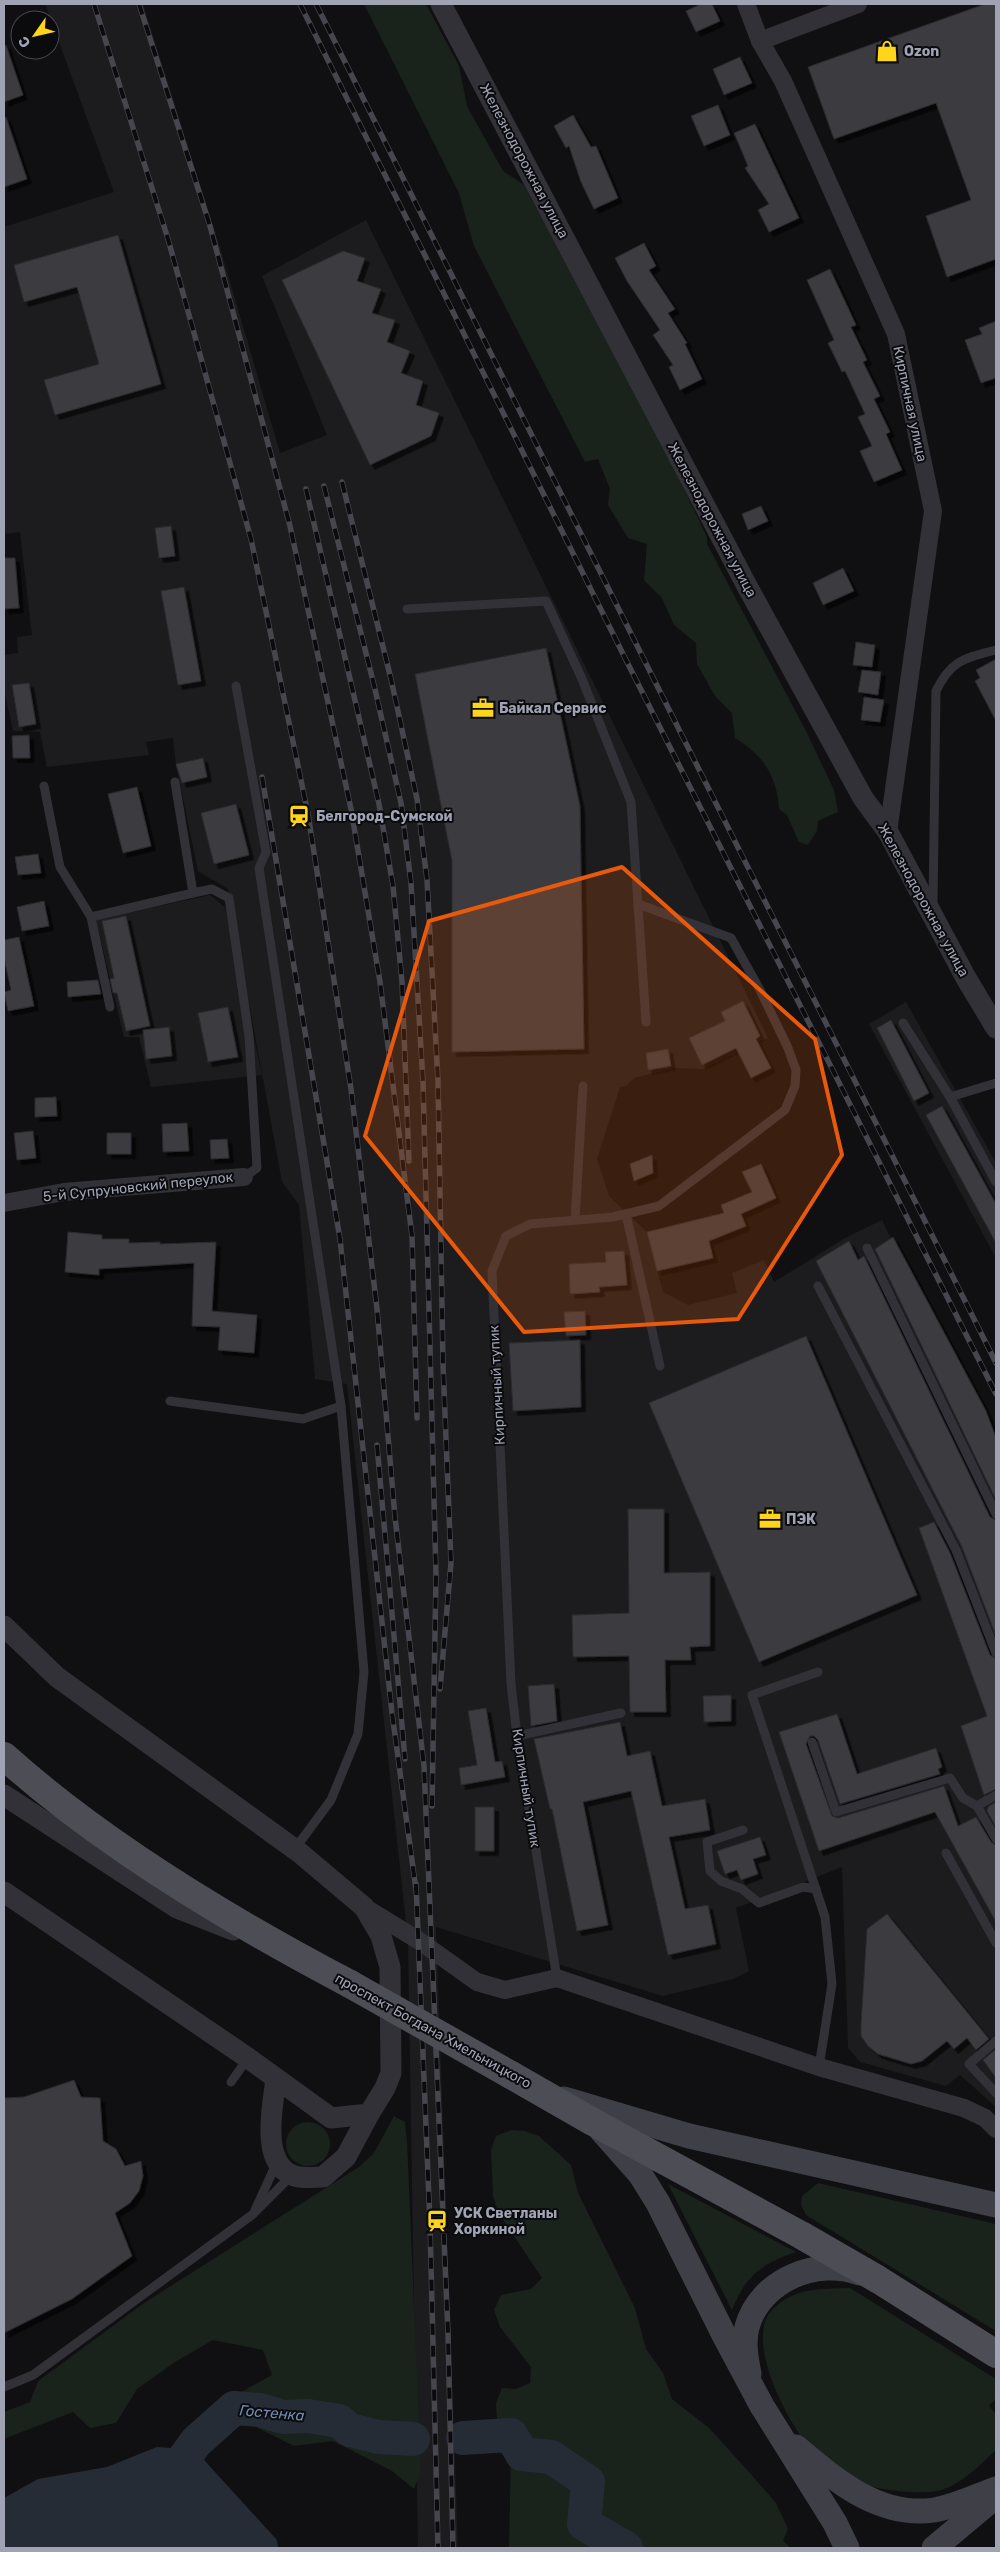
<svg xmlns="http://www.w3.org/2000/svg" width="1000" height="2552" viewBox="0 0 1000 2552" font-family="Rubik,sans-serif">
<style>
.built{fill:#1c1c1f}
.green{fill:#1a221c}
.water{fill:#262c36}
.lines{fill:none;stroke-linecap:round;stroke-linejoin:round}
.river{stroke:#262c36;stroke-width:34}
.building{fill:#3a3a40;stroke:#2b2a2e;filter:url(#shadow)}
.service{stroke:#313137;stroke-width:9}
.minor{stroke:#313137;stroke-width:18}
.tertiary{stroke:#313137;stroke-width:21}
.secondary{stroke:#3f3f47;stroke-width:25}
.primary{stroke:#4d4d56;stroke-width:28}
.rail-casing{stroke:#46464e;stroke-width:5.5}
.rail{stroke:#0b0b0d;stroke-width:4;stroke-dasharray:11;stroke-linecap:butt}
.primary-bridge{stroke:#4d4d56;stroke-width:28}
.marked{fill:#e8590c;fill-opacity:0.2;stroke:#e8590c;stroke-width:4;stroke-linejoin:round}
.labels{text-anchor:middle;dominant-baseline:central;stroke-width:4;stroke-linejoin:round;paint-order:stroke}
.poi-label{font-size:14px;font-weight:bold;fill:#a0a3b4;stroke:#0b0b0d;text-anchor:start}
.street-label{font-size:14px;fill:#a0a3b4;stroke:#0b0b0d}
.water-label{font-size:15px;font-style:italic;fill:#738bb2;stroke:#0b0b0d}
</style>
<defs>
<filter id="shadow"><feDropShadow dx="4.5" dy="4.5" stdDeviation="0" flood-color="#0009"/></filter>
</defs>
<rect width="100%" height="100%" fill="#101012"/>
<!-- built -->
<g class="built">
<polygon points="45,4 143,4 221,251 280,453 327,435 262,276 366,220 768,1038 703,1069 674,1068 634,1078 626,1086 620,1087 597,1159 609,1196 647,1232 663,1292 688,1305 737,1293 732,1273 764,1260 774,1282 845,1238 882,1220 996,1454 996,2107 960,2075 946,2086 860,2062 848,2048 842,1867 736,1908 749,1971 733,1979 663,1996 436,1927 458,2548 418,2548 408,1941 347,1384 315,1379 299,1205 282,1182 228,889 198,871 176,765 173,738 146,742 149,755 47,767 40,732 13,731 4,689 4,655 18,653 17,637 32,635 20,532 4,534 4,227 114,192"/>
<polygon points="210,895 225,907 262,1075 151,1087 139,1037 124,1037 96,920"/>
<polygon points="906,1002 996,1163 996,1258 869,1024"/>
</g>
<!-- green -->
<g class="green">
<path d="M364,4H426L459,66L467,106L503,171L524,185L664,447L707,537V544L807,733L834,790L838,812L818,821L817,831L808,845L799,842L787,815L779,809C777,776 763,755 735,738L732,713L715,696L697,664L696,643L674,625L662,598L644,580L647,544L628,538L608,505L610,489L598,459L585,462L474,246L459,193Z"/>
<polygon points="394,2116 405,2122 407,2141 421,2471 414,2489 392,2471 333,2441 294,2446 248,2423 234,2396 272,2375 263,2350 213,2340 175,2362 137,2389 116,2423 90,2428 73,2412 4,2439 4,2412 30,2402 38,2381 147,2301 359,2167 374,2153"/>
<circle cx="308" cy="2144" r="22"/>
<polygon points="511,2130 525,2131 539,2136 571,2165 578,2193 635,2308 646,2349 663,2373 672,2399 709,2428 748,2471 776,2503 788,2529 783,2541 791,2548 509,2548 511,2447 497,2419 496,2403 502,2388 516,2389 530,2383 531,2367 500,2327 494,2310 501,2295 531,2289 542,2278 498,2212 493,2196 491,2150 496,2136"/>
<polygon points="818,2183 996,2224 996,2331 806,2215 801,2205 802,2196"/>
<path d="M668,2184L796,2252C761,2264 746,2275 732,2310Z"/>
<path d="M850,2288L996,2379V2398L989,2406L996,2414V2450C980,2465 963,2483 941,2490C921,2496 867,2489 848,2479C837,2473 824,2462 815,2454C790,2429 743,2340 772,2310C794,2287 821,2289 850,2288Z"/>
</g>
<!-- water -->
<polygon class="water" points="157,2447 186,2449 204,2460 277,2540 278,2548 4,2548 4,2498 38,2479 107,2467"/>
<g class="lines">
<!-- river -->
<g class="river">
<polyline points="463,2438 511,2435 522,2454 551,2457 588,2482 584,2524 626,2548"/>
<polyline points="149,2548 172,2475 196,2442 234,2408 260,2410 283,2417 308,2416 339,2421 350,2430 379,2437 413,2439"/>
</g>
</g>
<!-- building -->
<g class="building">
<polygon points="701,4 712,4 720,21 696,32 686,11"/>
<polygon points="985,4 996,4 996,259 947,277 926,216 971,200 936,103 834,139 808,67"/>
<polygon points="6,45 23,95 4,102 4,46"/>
<polygon points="740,57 752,83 724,95 713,69"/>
<polygon points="718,105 730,135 704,146 691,116"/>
<polygon points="573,115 591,147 596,146 618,198 594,209 581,182 569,146 566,148 554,126"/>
<polygon points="6,117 27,179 4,187 4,118"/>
<polygon points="755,124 799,218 769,232 758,210 769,204 745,168 748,166 734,133"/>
<polygon points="118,235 161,384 55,415 44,380 99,364 77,287 24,302 14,265"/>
<polygon points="644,243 656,266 649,270 675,309 668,313 687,343 685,344 702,379 680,390 669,367 673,365 653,335 660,330 627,281 615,258"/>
<polygon points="343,251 365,258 357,281 381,289 372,313 395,320 387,342 410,351 401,373 423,381 416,405 439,413 431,436 370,465 282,280"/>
<polygon points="830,269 856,325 851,327 867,360 863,362 880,396 874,399 890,432 886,434 902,470 874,482 860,451 872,446 858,417 865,414 845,371 842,372 828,343 834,340 807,280"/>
<polygon points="996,321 996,378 981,383 965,340 982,334 979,328"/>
<polygon points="761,506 768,521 748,530 742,514"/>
<polygon points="171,526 175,556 159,558 155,528"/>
<polygon points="4,558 15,558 19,608 4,609"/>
<polygon points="843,568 854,591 823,605 813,583"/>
<polygon points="184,587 201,681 178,685 161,591"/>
<polygon points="856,642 875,645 872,667 853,665"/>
<polygon points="546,648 580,806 584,1049 452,1052 452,861 415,674"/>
<polygon points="996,659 996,721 975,681 980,678 976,670"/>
<polygon points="862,670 881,672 878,695 858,692"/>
<polygon points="29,683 36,724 19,727 12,685"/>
<polygon points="864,697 884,700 880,722 861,720"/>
<polygon points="29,735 30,758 13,758 12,736"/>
<polygon points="203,758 207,777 182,783 176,764"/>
<polygon points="137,787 151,846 123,853 108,794"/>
<polygon points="236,804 249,855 214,864 201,813"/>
<polygon points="38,854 41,873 18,875 15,857"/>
<polygon points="44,901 49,926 22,931 17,907"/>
<polygon points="126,916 150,1026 126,1031 117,993 113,993 110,979 114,978 102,921"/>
<polygon points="19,937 34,1006 8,1011 4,992 11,990 4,958 4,940"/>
<polygon points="98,980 101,994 68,997 67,982"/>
<polygon points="743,1001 760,1036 756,1039 771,1068 751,1078 736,1048 702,1065 689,1038 725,1021 721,1012"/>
<polygon points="228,1007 238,1057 208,1062 198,1013"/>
<polygon points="891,1020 929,1093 914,1101 877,1028"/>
<polygon points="169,1027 172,1056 146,1059 143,1030"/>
<polygon points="668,1049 671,1066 648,1070 646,1053"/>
<polygon points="56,1097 57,1116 35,1117 35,1098"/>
<polygon points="942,1106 996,1204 996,1243 926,1115"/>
<polygon points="187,1123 189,1151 163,1152 162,1124"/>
<polygon points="33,1131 36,1158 17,1160 14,1133"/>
<rect x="107" y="1133" width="24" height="21"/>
<polygon points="227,1139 229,1158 211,1159 210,1140"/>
<polygon points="652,1155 653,1173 634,1181 630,1164"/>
<polygon points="761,1164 776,1198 741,1214 746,1226 709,1241 713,1258 657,1271 647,1232 724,1213 721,1205 752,1192 742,1172"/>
<polygon points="68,1232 102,1235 102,1239 129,1239 129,1243 160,1242 160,1244 216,1242 212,1311 257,1315 254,1353 218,1350 220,1327 192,1326 194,1263 99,1269 99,1275 65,1272"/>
<polygon points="893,1237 986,1411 996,1438 996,1500 875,1249"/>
<polygon points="849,1241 858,1260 864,1256 990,1517 996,1520 996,1636 962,1547 816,1261"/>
<polygon points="624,1251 627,1285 599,1287 600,1292 570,1294 569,1264 606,1262 605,1252"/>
<polygon points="585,1311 586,1335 566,1336 564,1312"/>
<polygon points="806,1336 917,1595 759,1662 649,1403"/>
<polygon points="580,1340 581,1407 513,1411 509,1343"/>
<polygon points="628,1509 664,1509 664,1573 710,1572 710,1646 690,1647 691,1660 665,1660 666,1712 630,1712 629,1656 573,1657 572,1615 629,1613"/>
<polygon points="934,1522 950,1553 990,1655 996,1659 996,1789 984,1795 961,1726 987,1716 919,1528"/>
<polygon points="554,1684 557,1721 531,1726 528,1686"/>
<polygon points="731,1695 731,1721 704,1722 703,1696"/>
<polygon points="486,1708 495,1762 502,1761 505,1777 461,1785 459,1768 477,1765 468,1711"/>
<polygon points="837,1714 857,1774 936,1748 942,1767 938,1769 940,1774 840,1804 818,1740 814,1736 810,1736 806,1744 832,1816 838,1818 944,1786 958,1826 976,1817 991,1842 996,1845 996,1922 935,1812 819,1851 779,1732"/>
<polygon points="620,1722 627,1756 650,1751 662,1806 705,1799 710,1830 669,1837 685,1909 708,1905 716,1944 668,1955 631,1791 583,1802 608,1925 577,1931 552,1809 550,1809 534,1739"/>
<polygon points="996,1802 996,1827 987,1811 988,1807"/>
<rect x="475" y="1807" width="19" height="44"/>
<polygon points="760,1837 766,1855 753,1859 758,1874 741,1880 737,1870 725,1874 717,1851"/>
<polygon points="887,1914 989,2039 976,2050 967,2038 954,2049 947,2041 922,2061 911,2064 878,2054 868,2046 861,2036 861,2025 867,1929"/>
<polygon points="996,2049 996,2078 983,2060"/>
<polygon points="74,2080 81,2097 100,2098 103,2141 116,2149 125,2166 141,2161 143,2176 139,2191 130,2203 115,2213 132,2256 72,2299 4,2333 4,2098 24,2097"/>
</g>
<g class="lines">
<!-- service -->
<g class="service">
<polyline points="407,609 546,601 582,679 631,802 646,1022"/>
<polyline points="236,686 266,852 259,868 341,1406 364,1672 358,1734 331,1800 294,1850"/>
<polyline points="175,782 193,893 212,889 229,898 249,1036 257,1168 244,1177"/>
<polyline points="44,786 60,867 91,917 110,1007"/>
<path d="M933,903L936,691C951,660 965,658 996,650"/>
<polyline points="91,917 193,893"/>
<polyline points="903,1023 950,1097"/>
<polyline points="996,1083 950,1097 996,1182"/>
<polyline points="626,1214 660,1366"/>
<polyline points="575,1220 583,1086"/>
<polyline points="867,1248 996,1514"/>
<polyline points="818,1286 956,1550 996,1653"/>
<polyline points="170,1401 303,1419 341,1406"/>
<polyline points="818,1672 752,1695 825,1917 832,1984 819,2067"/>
<polyline points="517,1736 621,1713"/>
<polyline points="812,1742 836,1812 950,1778 963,1798 977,1806 996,1795"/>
<polyline points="977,1806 996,1839"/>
<polyline points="743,1830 707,1842 710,1871 721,1881 742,1889 759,1903 803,1887 816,1889"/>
<polyline points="946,1853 996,1943"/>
<polyline points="557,1978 517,1736 511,1684 492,1271 506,1236 530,1224 613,1217 659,1206 785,1110 795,1086 796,1070 788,1048 760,990 731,938 638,904"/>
<polyline points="996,2041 969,2064 996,2093"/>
<polyline points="231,2082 248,2058"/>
<polyline points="255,2210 277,2162"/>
<polyline points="4,2387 33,2375 252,2215 292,2175"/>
</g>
<!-- minor -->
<g class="minor">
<polyline points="746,4 760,41 783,81 896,334 933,511 888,832"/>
<polyline points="760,41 858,4"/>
<polyline points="4,1203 64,1192 244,1177"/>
<polyline points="364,1907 418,1940 477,1982 505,1990 557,1978 819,2067 964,2108 985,2118 996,2129"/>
</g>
<!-- tertiary -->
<g class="tertiary">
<polyline points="441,4 747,586 863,798 888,832 966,978 996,1028"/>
<polyline points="4,1626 57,1677 300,1853 364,1907 381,1936 390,1967 391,2073 385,2088 369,2114 331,2118 248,2058 4,1892"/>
<polyline points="4,1795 177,1908 233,1930"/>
<path d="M276,2079C273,2104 260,2162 292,2175C300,2179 314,2177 323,2177L346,2157L369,2114"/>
</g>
<!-- secondary -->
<g class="secondary">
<polyline points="564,2099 689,2136 996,2205"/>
<polyline points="601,2130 640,2174 658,2203 723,2333 762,2406 835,2523 847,2548"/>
<path d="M749,2374C746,2358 743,2343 747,2327C760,2280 817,2257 860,2273"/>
<path d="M796,2447C835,2480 879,2518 934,2510C956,2506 976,2496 996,2489"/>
<polyline points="934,2548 996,2496"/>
</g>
<!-- primary -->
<g class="primary">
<path d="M4,1756C103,1845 232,1922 350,1984"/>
<polyline points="511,2075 593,2122 801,2235 879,2280 996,2354"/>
</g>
<!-- rail casing -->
<g class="rail-casing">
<g id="rail">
<polyline points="94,4 168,239 251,539 308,814 351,1089 377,1309 395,1517 424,1766 448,2333 453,2548"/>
<polyline points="139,4 210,226 290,526 351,809 380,982 412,1236 417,1418"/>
<polyline points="300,4 623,654 996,1394"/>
<polyline points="316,4 996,1363"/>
<polyline points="342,482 391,679 417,799 427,880 438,1081 443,1364 451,1563 440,1689"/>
<polyline points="324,486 374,685 401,803 411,883 423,1082 436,1575 432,1806"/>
<polyline points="306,489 379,804 393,886 402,982 409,1161"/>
<polyline points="262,777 340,1239 392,1713 416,1890"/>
<polyline points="377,1445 405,1759"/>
<polyline points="416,1884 430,2224 438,2548"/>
</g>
</g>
<!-- rail -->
<use href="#rail" class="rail"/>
<!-- primary-bridge -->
<polyline class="primary-bridge" points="350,1984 511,2075"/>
</g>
<!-- marked area -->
<path class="marked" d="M622,867L815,1039L842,1155L738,1319L524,1332L365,1136L429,921Z"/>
<!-- icons -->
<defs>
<g id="shop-bare" transform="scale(1.725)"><path d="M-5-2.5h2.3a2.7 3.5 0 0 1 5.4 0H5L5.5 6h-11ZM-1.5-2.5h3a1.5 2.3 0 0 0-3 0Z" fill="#ffd51b" stroke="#0b0b0d" stroke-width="2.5" paint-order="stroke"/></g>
<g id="office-bare" transform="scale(1.725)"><path d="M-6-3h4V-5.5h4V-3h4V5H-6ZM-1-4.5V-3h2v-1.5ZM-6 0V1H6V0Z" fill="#ffd51b" stroke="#0b0b0d" stroke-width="2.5" paint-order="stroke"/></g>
<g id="station-bare" transform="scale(1.725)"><path d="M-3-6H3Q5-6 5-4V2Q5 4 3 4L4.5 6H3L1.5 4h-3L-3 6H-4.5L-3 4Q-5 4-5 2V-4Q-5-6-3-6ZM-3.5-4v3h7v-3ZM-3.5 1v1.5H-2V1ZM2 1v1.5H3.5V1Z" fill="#ffd51b" stroke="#0b0b0d" stroke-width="2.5" paint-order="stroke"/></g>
</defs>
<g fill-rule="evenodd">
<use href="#shop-bare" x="887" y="51"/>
<use href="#office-bare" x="483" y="708"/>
<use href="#station-bare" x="299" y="816"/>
<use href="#office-bare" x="770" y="1519"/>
<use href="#station-bare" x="437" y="2221"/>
</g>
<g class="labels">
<!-- poi labels -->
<g class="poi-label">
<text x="904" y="51">Ozon</text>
<text x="499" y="708">Байкал Сервис</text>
<text x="316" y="816">Белгород-Сумской</text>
<text x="786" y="1519">ПЭК</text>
<text x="454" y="2213">УСК Светланы<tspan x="454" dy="16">Хоркиной</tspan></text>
</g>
<!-- street labels -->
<g class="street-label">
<text transform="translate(524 161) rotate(62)">Железнодорожная улица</text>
<text transform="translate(910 404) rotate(78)">Кирпичная улица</text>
<text transform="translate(712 520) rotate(62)">Железнодорожная улица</text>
<text transform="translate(923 900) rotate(61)">Железнодорожная улица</text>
<text transform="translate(138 1187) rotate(-6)">5-й Супруновский переулок</text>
<text transform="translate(497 1385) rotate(-93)">Кирпичный тупик</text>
<text transform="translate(526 1788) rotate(81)">Кирпичный тупик</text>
<text transform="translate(433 2031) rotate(29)">проспект Богдана Хмельницкого</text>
</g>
<!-- water labels -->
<g class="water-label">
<text transform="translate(272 2413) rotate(5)">Гостенка</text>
</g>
</g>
<!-- border -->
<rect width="1000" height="2552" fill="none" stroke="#a0a3b4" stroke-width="10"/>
<!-- north arrow -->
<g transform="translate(35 35) rotate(236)"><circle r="24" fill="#0b0b0d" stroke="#474850"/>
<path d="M0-4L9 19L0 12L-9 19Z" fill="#ffd51b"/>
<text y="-8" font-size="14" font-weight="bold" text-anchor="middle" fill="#a0a3b4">С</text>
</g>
</svg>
